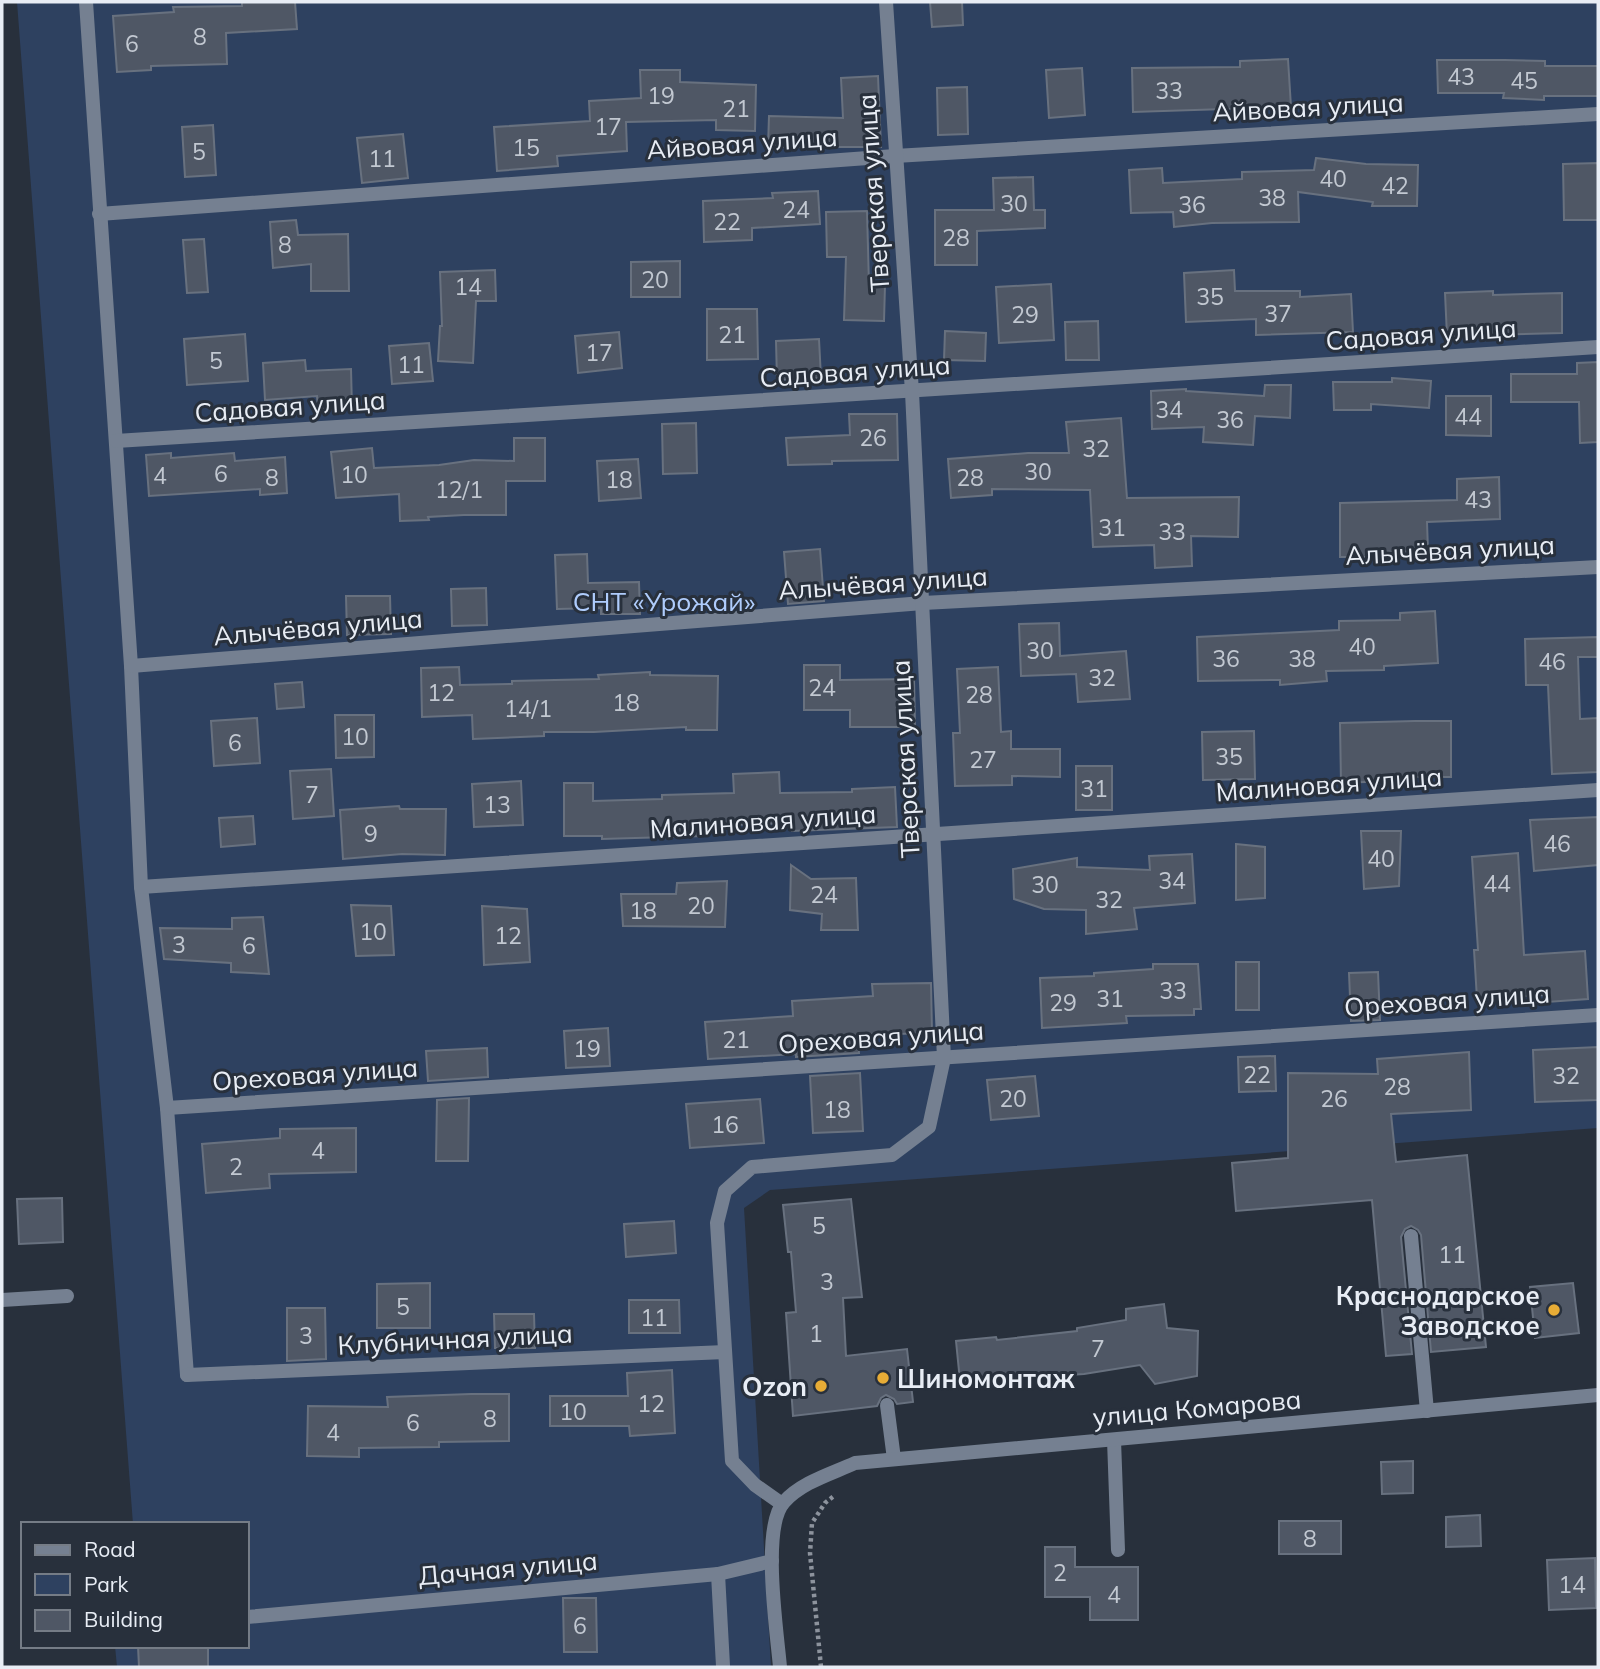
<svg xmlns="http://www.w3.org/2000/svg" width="1600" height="1669" viewBox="0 0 1600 1669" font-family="Mulish,sans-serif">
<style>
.green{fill:#2e4160}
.building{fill:#4f5765;stroke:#68717f;stroke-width:2}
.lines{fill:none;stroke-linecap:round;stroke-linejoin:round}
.path{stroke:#8d939d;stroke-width:4.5;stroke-dasharray:3.5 3.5;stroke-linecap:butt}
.service{stroke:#758091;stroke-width:14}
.minor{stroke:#758091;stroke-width:14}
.tertiary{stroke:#758091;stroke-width:14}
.poi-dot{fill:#e7ac36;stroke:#28303c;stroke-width:2.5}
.labels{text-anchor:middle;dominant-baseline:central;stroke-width:6;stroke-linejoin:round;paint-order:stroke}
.number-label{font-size:23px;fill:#c2c8d1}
.street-label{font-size:26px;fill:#e8edf5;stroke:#28303c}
.park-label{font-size:26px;fill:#afccfc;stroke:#28303c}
.poi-label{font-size:26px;font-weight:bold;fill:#e8edf5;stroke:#28303c;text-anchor:end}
</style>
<rect width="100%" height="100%" fill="#28303c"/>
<!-- green -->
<polygon class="green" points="17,2 1598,2 1598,1128 770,1190 744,1208 771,1667 117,1667 115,1646 247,1646 247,1524 133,1524"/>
<!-- building -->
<g class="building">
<polygon points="242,2 295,2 297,29 226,33 227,64 151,66 151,70 117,72 113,16 174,12 173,7 242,6"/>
<polygon points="930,2 962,2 963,25 932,27"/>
<polygon points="1288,59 1291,107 1133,112 1132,68 1240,67 1240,61"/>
<polygon points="1437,60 1505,60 1545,61 1545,66 1598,66 1598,96 1544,96 1544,100 1503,98 1504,93 1438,93"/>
<polygon points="1082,68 1085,115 1049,118 1046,70"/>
<polygon points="640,70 680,70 680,82 756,85 755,131 716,130 716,120 626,122 627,151 557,156 558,166 497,171 494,127 590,121 589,101 641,98"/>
<polygon points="878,76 881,147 768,147 769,116 843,118 841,78"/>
<polygon points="967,87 968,134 938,135 937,88"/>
<polygon points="213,125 216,175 185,177 182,127"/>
<polygon points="403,134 408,178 362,183 357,138"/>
<polygon points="1316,158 1366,164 1418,165 1417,206 1372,206 1373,202 1298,192 1299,222 1212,223 1174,227 1173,212 1131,213 1129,170 1162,168 1163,183 1242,179 1242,172 1314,170"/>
<polygon points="1598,163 1598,220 1564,220 1563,164"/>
<polygon points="1033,177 1034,210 1045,210 1045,228 977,231 977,265 935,265 935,210 994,210 993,178"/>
<polygon points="818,191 820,224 752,228 752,240 704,242 703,201 773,198 772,193"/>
<polygon points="867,211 869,285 885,285 884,321 844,320 846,257 827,257 826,212"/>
<polygon points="296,220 298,235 348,234 349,291 311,291 311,264 273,268 270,222"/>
<polygon points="204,239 208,292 187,293 183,240"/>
<polygon points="680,261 680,297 631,297 631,262"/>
<polygon points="495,270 496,301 476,301 473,363 438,361 440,326 442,326 440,272"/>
<polygon points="1234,270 1235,291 1300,291 1300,297 1351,294 1353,332 1256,335 1256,319 1186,322 1184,273"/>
<polygon points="1051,284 1054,340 999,343 996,287"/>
<polygon points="1493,291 1493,295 1562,293 1562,333 1447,336 1445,293"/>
<polygon points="707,309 757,309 758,359 707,360"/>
<polygon points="1098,321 1099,360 1066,360 1065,322"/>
<polygon points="945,331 986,333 985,361 944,360"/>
<polygon points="619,332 622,368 578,373 575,336"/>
<polygon points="245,334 248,381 187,385 184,339"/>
<polygon points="819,339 821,378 777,380 776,341"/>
<polygon points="429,343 433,381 392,384 389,346"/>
<polygon points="305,360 306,371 351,369 352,408 318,409 317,396 265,400 263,363"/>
<polygon points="1598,362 1598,442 1580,443 1579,402 1511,402 1511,374 1577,374 1577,363"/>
<polygon points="1392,378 1431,381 1429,408 1371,404 1371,410 1334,410 1333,382 1392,382"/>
<polygon points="1265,385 1291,385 1290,418 1255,416 1253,445 1203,442 1204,427 1152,429 1151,391 1186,389 1186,391 1264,396"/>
<polygon points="1446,396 1491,396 1491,436 1446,435"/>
<polygon points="849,414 897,414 898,460 832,461 832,464 788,465 786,438 850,435"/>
<polygon points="1121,418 1127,498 1239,497 1238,537 1191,536 1192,566 1155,568 1154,545 1093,547 1090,490 992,489 992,495 951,498 948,459 1028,453 1069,453 1066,422"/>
<polygon points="696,423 697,473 663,474 662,424"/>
<polygon points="514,438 545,438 545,481 506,481 506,515 464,515 428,517 429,520 400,521 399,494 336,498 331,452 372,448 374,468 439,465 474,460 514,461"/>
<polygon points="171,453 171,458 234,453 235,461 285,457 287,493 260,495 260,489 149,496 146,455"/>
<polygon points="638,459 641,498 599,501 597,461"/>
<polygon points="1499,477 1500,519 1427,522 1428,551 1380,552 1380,557 1340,557 1340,503 1457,500 1457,479"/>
<polygon points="820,549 824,601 788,604 784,552"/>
<polygon points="587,554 588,583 639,582 640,614 601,614 601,608 557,609 555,555"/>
<polygon points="486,588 487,625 452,626 451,589"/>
<polygon points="346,596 390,596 391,634 347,635"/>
<polygon points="1435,611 1438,663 1384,666 1384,670 1326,671 1327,681 1280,685 1280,680 1198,681 1197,637 1339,630 1339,621 1400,620 1400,613"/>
<polygon points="1059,623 1060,656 1126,651 1130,699 1078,702 1076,674 1021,676 1019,624"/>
<polygon points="1598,637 1598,657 1578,657 1580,719 1598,718 1598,772 1552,774 1548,685 1526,685 1525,639"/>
<polygon points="804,665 840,665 840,680 914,679 915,727 850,727 850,710 804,710"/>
<polygon points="459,667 460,685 512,684 512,681 599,679 598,675 650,672 650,675 718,676 717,730 686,730 686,727 594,732 544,732 544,736 473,739 472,715 422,717 421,668"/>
<polygon points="998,667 1001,732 1011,731 1011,749 1060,749 1060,777 1012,776 1012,785 955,786 953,733 960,733 957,669"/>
<polygon points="302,682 304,707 277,709 275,684"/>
<polygon points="335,715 374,715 374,757 336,758"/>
<polygon points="257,718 260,763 214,766 211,721"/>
<polygon points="1415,721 1451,721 1451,777 1390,777 1390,781 1341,783 1340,723"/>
<polygon points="1254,731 1255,779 1203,780 1202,732"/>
<rect x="1076" y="766" width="36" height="44"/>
<polygon points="331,769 334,816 293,819 290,771"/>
<polygon points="779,772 780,793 852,792 852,789 895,787 897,827 792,831 792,823 702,826 703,836 602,839 602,836 564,836 564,783 593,783 593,801 662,799 662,795 734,793 733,774"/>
<polygon points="521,781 523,825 474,827 472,784"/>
<polygon points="399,806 400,809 446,809 445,855 402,854 343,859 340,810"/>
<polygon points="253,816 255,844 221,847 219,818"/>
<polygon points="1598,817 1598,865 1534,871 1530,820"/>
<polygon points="1361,831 1401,831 1399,886 1364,889"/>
<polygon points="1236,844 1265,847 1265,898 1236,900"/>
<polygon points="1518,853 1524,955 1585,951 1588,999 1547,1002 1546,995 1477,999 1474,950 1478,950 1472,857"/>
<polygon points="1192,854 1195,903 1134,908 1137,929 1086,934 1086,910 1044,909 1014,899 1013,869 1077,858 1077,867 1150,870 1149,856"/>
<polygon points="791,865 811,879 856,878 858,930 821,930 822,914 790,910"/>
<polygon points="727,881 725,927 623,926 621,894 676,894 677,883"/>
<polygon points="351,905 391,906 394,955 356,956"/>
<polygon points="482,906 527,909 530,962 484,965"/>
<polygon points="263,917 269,974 231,972 231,963 164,959 160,928 232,929 232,918"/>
<rect x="1236" y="962" width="23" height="48"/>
<polygon points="1153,964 1198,964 1201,1009 1194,1009 1194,1015 1126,1016 1127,1023 1042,1028 1040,978 1094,976 1094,973 1153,969"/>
<polygon points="1378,972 1380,1020 1351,1021 1349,973"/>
<polygon points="931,983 932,1033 858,1035 859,1053 796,1057 796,1054 708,1059 705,1022 793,1016 792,1001 873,996 872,984"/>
<polygon points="608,1028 610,1066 566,1068 564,1031"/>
<polygon points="1598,1047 1598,1100 1535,1102 1533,1050"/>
<polygon points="487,1048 488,1077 428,1081 426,1051"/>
<polygon points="1469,1052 1471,1110 1391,1114 1396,1162 1467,1155 1486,1347 1431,1352 1421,1235 1418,1230 1411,1226 1405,1229 1401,1237 1412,1354 1386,1356 1372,1200 1236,1211 1232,1163 1288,1158 1288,1073 1378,1074 1377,1059"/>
<polygon points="1275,1056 1276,1091 1239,1092 1238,1057"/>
<polygon points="860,1073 863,1131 813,1133 810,1076"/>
<polygon points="1035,1076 1039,1116 991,1120 987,1080"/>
<polygon points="469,1098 468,1161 436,1161 437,1100"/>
<polygon points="760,1099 764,1143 690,1148 686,1104"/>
<polygon points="356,1128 356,1172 269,1174 270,1188 206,1193 202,1144 280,1138 280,1129"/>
<polygon points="62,1198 63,1242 19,1244 17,1199"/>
<polygon points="851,1199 862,1297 843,1298 846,1356 907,1349 913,1402 897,1404 894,1399 886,1395 881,1398 877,1406 793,1416 786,1313 796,1312 791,1252 788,1252 783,1205"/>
<polygon points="674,1221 676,1253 626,1257 624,1224"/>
<polygon points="430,1283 430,1328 377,1328 377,1284"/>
<polygon points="1573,1283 1579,1333 1535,1338 1530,1287"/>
<polygon points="629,1300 679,1300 680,1333 629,1333"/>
<polygon points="1164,1304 1167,1328 1198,1331 1197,1376 1155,1384 1140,1365 1084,1374 1026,1378 1026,1375 960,1381 956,1341 996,1337 997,1340 1077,1331 1077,1328 1126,1320 1126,1309"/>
<polygon points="287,1308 325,1308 326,1359 287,1361"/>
<polygon points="494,1314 534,1314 535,1348 495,1348"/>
<polygon points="672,1370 675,1433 630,1436 629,1426 550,1426 550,1396 628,1396 627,1373"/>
<polygon points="471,1394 509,1394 509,1441 439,1442 439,1447 359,1448 359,1457 307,1456 308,1406 388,1407 387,1397"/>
<polygon points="1413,1461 1413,1493 1382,1494 1381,1462"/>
<polygon points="1480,1515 1481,1546 1446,1547 1446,1517"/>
<rect x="1279" y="1521" width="62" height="33"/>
<polygon points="1045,1547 1075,1547 1075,1567 1138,1567 1138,1620 1090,1620 1090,1597 1045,1597"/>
<polygon points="1595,1558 1596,1608 1549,1610 1547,1560"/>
<polygon points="563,1598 596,1598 597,1652 564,1652"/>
<polygon points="138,1646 208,1646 208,1667 139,1667"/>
</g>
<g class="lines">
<!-- path -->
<polyline class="path" points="821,1667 810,1553 812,1523 825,1503 835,1495"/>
<!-- service -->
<g class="service">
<polyline points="86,2 131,666 141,887 167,1108 187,1375"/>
<polyline points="1411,1236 1427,1411"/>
<polyline points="2,1300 67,1296"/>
<polyline points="887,1405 894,1459"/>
<polyline points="1114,1440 1118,1550"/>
<polyline points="718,1574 723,1666"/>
</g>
<!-- minor -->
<g class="minor">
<polyline points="99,214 895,156 1598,114"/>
<polyline points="116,441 1598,347"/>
<polyline points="131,666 923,603 1598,567"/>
<polyline points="141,887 1598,790"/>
<polyline points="167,1108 1598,1015"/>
<polyline points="187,1375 725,1352"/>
<polyline points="782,1504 755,1485 732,1461 717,1223 725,1191 752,1167 892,1155 929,1127 944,1058 912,392 886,2"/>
<polyline points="247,1617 718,1574 772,1561"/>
</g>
<!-- tertiary -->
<path class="tertiary" d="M780,1667C777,1632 761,1527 784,1502C802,1482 831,1474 855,1463L1598,1395"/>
</g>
<!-- markers -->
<g class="poi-dot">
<circle cx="1554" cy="1310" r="7"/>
<circle cx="883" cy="1378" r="7"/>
<circle cx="821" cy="1386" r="7"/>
</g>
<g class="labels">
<!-- number labels -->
<g class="number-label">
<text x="200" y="36">8</text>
<text x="132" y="43">6</text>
<text x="1461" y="76">43</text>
<text x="1524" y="80">45</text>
<text x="1169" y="90">33</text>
<text x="661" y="95">19</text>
<text x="736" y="108">21</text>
<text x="608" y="126">17</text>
<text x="526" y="147">15</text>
<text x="199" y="151">5</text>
<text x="382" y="158">11</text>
<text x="1333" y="178">40</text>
<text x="1395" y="185">42</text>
<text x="1272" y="197">38</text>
<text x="1014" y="203">30</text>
<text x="1192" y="204">36</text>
<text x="796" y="209">24</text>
<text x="727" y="221">22</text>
<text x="956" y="237">28</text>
<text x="285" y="244">8</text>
<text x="655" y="279">20</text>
<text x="468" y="286">14</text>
<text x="1210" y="296">35</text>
<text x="1278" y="313">37</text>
<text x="1025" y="314">29</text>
<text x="732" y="334">21</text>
<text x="599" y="352">17</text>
<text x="216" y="360">5</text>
<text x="411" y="364">11</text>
<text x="1169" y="409">34</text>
<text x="1468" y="416">44</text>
<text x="1230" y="419">36</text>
<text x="873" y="437">26</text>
<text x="1096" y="448">32</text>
<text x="1038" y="471">30</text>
<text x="221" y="473">6</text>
<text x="354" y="474">10</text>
<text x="160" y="475">4</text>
<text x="272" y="477">8</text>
<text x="970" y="477">28</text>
<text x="619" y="479">18</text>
<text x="459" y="489">12/1</text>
<text x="1478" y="499">43</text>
<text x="1112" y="527">31</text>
<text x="1172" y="531">33</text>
<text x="1362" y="646">40</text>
<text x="1040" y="650">30</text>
<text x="1226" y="658">36</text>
<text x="1302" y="658">38</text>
<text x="1552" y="661">46</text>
<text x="1102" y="677">32</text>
<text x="822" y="687">24</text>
<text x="441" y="692">12</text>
<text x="979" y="694">28</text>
<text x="626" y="702">18</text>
<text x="528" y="708">14/1</text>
<text x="355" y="736">10</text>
<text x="235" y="742">6</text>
<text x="1229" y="756">35</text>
<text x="983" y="759">27</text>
<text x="1094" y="788">31</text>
<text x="312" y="794">7</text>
<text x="497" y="804">13</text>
<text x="371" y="833">9</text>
<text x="1557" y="843">46</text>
<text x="1381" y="858">40</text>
<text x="1172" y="880">34</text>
<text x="1497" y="883">44</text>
<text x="1045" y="884">30</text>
<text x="824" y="894">24</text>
<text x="1109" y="899">32</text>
<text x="701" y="905">20</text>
<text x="643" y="910">18</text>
<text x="373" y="931">10</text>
<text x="508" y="935">12</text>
<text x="179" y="944">3</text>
<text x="249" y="945">6</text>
<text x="1173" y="990">33</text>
<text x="1110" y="998">31</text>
<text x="1063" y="1002">29</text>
<text x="736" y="1039">21</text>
<text x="587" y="1048">19</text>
<text x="1257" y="1074">22</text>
<text x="1566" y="1075">32</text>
<text x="1397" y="1086">28</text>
<text x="1013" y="1098">20</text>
<text x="1334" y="1098">26</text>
<text x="837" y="1109">18</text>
<text x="725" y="1124">16</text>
<text x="318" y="1150">4</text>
<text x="236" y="1166">2</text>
<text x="819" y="1225">5</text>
<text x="1452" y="1254">11</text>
<text x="827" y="1281">3</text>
<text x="403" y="1306">5</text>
<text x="654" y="1317">11</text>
<text x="816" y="1333">1</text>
<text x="306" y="1335">3</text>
<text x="1098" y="1348">7</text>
<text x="651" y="1403">12</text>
<text x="573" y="1411">10</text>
<text x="490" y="1418">8</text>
<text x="413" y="1422">6</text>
<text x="333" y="1432">4</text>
<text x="1310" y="1538">8</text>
<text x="1060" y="1572">2</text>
<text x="1572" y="1584">14</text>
<text x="1114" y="1594">4</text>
<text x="580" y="1625">6</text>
</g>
<!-- street labels -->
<g class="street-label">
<text transform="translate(1308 107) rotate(-3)">Айвовая улица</text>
<text transform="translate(742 143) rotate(-4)">Айвовая улица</text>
<text transform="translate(873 193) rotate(-94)">Тверская улица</text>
<text transform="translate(1421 334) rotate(-4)">Садовая улица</text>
<text transform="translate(855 371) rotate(-4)">Садовая улица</text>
<text transform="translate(290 406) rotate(-4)">Садовая улица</text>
<text transform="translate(1450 550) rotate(-3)">Алычёвая улица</text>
<text transform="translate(883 583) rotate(-4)">Алычёвая улица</text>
<text transform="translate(318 627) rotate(-5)">Алычёвая улица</text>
<text transform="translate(905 759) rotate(-93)">Тверская улица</text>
<text transform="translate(1329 784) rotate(-4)">Малиновая улица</text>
<text transform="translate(763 821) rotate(-4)">Малиновая улица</text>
<text transform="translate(1447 1000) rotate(-4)">Ореховая улица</text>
<text transform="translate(881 1037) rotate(-4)">Ореховая улица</text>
<text transform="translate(315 1074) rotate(-4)">Ореховая улица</text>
<text transform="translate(455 1339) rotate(-3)">Клубничная улица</text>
<text transform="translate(1197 1408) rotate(-5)">улица Комарова</text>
<text transform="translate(508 1568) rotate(-5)">Дачная улица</text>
</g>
<!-- park labels -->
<g class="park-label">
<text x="664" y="601">СНТ «Урожай»</text>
</g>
<!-- poi labels -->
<g class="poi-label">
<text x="1540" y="1295">Краснодарское<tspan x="1540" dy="30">Заводское</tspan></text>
<text x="897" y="1378" text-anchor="start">Шиномонтаж</text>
<text x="807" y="1386">Ozon</text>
</g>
</g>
<!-- border -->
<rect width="1600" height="1669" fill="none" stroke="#e8edf5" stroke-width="7"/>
<!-- legend -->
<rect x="21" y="1522" width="228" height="126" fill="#28303c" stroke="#757c86" stroke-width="2"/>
<rect x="35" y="1545" width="35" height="10" fill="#758091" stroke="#757c86" stroke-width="2"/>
<text x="84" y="1557" font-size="21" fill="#e8edf5">Road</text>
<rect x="35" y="1574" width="35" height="21" fill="#2e4160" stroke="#757c86" stroke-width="2"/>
<text x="84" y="1592" font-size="21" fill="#e8edf5">Park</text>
<rect x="35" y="1610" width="35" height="21" fill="#4f5765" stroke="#757c86" stroke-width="2"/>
<text x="84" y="1627" font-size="21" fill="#e8edf5">Building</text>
</svg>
